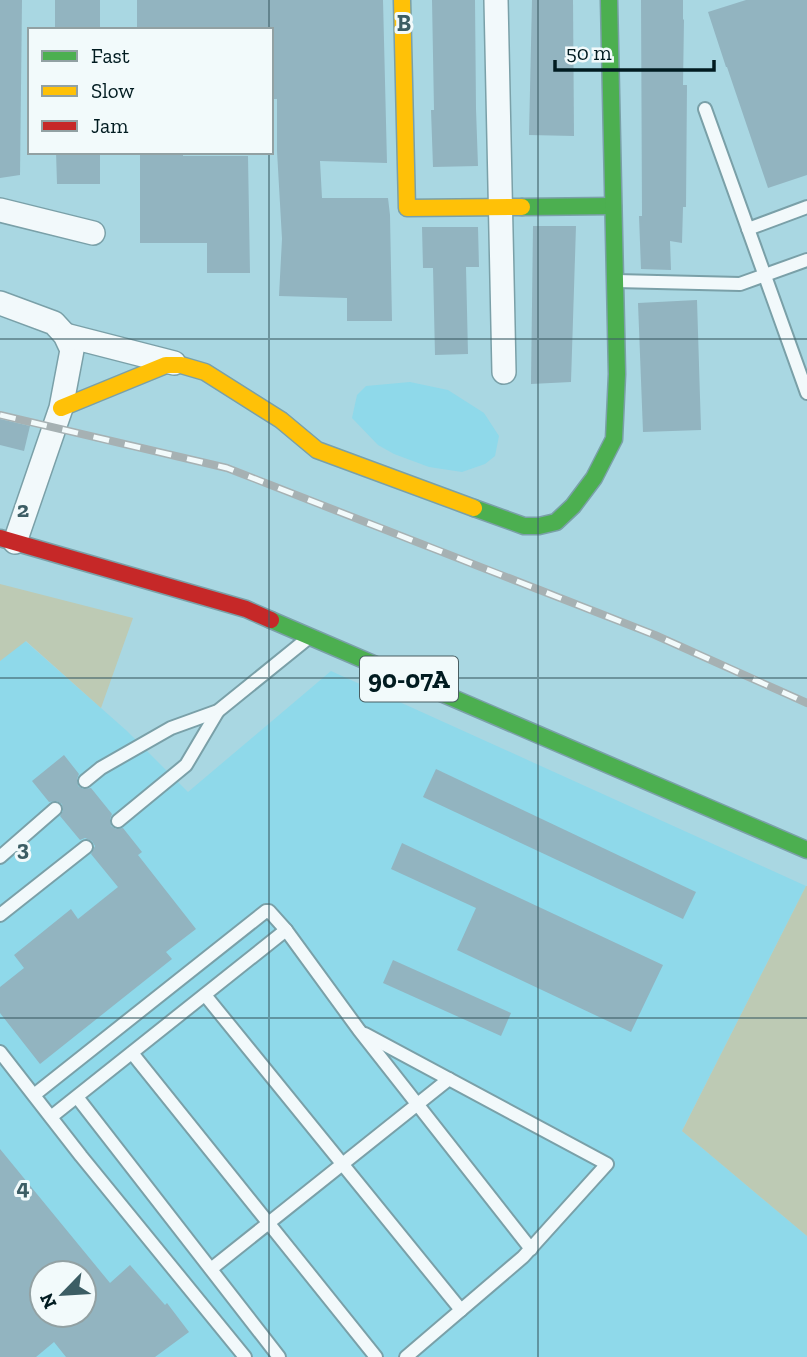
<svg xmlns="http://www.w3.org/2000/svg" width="807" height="1357" viewBox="0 0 807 1357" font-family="'Zilla Slab',serif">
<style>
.built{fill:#8fd9ea;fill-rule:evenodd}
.green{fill:#bdcab4}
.building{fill:#92b4c0;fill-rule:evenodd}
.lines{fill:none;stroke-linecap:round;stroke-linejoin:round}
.lane-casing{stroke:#7aa0a8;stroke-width:16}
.street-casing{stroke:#7aa0a8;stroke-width:26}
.fast-casing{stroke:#7aa0a8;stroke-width:19}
.slow-casing{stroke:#7aa0a8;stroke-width:19}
.jam-casing{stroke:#7aa0a8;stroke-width:19}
.lane{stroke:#f2f9fb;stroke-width:12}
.street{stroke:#f2f9fb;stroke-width:23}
.fast{stroke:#4caf50;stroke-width:16}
.slow{stroke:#ffc107;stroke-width:16}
.jam{stroke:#c62828;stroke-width:16}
.rail-casing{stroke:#a6b1b3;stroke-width:8}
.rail{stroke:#f2fafb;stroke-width:5;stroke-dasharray:16;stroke-linecap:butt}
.grid{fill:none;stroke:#3c5d64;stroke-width:2;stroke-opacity:0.55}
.labels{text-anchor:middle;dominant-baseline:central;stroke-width:6;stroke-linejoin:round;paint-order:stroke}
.shield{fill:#f2fafb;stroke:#495e62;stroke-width:2}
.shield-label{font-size:26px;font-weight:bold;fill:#011b20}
.grid-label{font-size:23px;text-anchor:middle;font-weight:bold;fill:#3c5d64;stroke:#f2fafb;stroke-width:6;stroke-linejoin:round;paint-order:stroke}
</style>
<rect width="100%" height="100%" fill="#a9d7e2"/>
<!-- built -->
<g class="built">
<polygon points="410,382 448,390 484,413 499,436 495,456 485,464 462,472 429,467 394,454 378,445 352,418 357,395 366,386"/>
<path d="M24,640L127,731L188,792L331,671L806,886L682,1131L807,1236V1357H0V661ZM42,1273H84V1315H42Z"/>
</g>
<!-- green -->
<g class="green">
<polygon points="0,584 133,618 101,708 26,641 0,661"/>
<polygon points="806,886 807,886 807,1236 682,1131"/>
</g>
<!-- building -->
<g class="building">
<polygon points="0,0 22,0 20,175 0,178"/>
<rect x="55" y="0" width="45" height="30"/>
<polygon points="137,0 383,0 387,163 320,161 322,198 388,198 390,215 392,321 347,321 347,298 279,296 282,239 277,151 277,99 274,99 273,30 137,30"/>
<polygon points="432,0 475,0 476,109 478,166 433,167 431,110 434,110"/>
<polygon points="532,0 573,0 574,136 529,135"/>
<polygon points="641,0 683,0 683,20 684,19 683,85 687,85 686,207 683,207 682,243 670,241 671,270 641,269 639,216 642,216"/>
<polygon points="746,0 807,0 807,175 768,188 727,67 726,67 708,12"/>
<polygon points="56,152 100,152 100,184 57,184"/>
<polygon points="140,152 183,152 183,156 248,156 250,273 207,273 207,243 140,243"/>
<polygon points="533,226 576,226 571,382 531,384"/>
<polygon points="422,227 478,227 479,267 466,267 468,354 435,355 433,268 423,268"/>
<polygon points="697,300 701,430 643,432 638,303"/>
<polygon points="0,419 30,426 24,451 0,445"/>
<polygon points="64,755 79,774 77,779 78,786 83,789 91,788 112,814 110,819 111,826 116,829 123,828 142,852 138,855 196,929 166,952 172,959 40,1064 0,1013 0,987 24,968 14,955 71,909 78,919 118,887 91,854 95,846 92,841 85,838 80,840 60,816 63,811 62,804 57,801 49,802 32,781"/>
<polygon points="436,769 696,892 683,919 423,797"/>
<polygon points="402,843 663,965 631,1032 457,950 476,908 391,869"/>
<polygon points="393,960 511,1013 501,1036 383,983"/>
<path d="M0,1149L110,1283L130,1265L165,1305L167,1303L189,1332L155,1357H66L54,1342L36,1357H0ZM42,1273H84V1315H42Z"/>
</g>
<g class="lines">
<!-- lane casing -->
<g class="lane-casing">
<g id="lane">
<polyline points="705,109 807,393"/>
<polyline points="748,229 807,207"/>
<polyline points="616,281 740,284 807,260"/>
<polyline points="85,781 101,768 171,728 218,711 307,639"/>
<polyline points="118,821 186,765 218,711"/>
<polyline points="0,857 55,809"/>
<polyline points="0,915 86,847"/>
<polyline points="205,995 461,1310"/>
<polyline points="365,1034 607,1164 523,1257 406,1357"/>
<polyline points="0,1052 81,1156 245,1357"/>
<polyline points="132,1053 376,1357"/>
<polyline points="34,1095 266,911 269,911 286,930 359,1030 531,1249"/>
<polyline points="77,1097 279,1357"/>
<polyline points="51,1117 286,930"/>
<polyline points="211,1269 449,1079"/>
</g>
</g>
<!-- street casing -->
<g class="street-casing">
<g id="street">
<polyline points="496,0 504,372"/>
<polyline points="0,210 93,233"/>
<polyline points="0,303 54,323 65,335 72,350 61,408 15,542"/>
<polyline points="65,335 174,363"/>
</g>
</g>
<!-- fast casing -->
<g class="fast-casing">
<g id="fast">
<polyline points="522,207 613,206"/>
<polyline points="474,508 524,526 539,526 556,522 573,506 594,478 614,439 617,374 609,0"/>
<polyline points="271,620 807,850"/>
</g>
</g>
<!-- slow casing -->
<g class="slow-casing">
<g id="slow">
<polyline points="402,0 407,208 522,207"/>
<polyline points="61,408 166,365 181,365 205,372 281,420 317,450 474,508"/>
</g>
</g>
<!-- jam casing -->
<g class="jam-casing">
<polyline id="jam" points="0,538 246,609 271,620"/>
</g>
<!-- lane -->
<use href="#lane" class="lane"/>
<!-- street -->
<use href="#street" class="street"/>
<!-- fast -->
<use href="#fast" class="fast"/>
<!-- slow -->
<use href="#slow" class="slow"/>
<!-- jam -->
<use href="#jam" class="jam"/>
<!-- rail casing -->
<g class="rail-casing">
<polyline id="rail" points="0,415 227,468 655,635 807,703"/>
</g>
<!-- rail -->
<use href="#rail" class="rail"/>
</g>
<!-- grid -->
<path class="grid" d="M269,0V30M538,0V1357M269,152V1357M0,339H807M0,678H807M0,1018H807"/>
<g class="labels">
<!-- shield labels -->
<rect class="shield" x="360" y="656.5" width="98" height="45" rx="5"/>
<g class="shield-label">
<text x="409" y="679">90-07A</text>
</g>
</g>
<g class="grid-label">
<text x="404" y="31">B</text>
<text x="23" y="517">2</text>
<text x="23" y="856">3</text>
<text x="23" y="1195">4</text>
</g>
<!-- legend -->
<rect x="28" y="28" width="245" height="126" fill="#f2fafb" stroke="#92a1a3" stroke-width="2"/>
<rect x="42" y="51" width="35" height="10" fill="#4caf50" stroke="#92a1a3" stroke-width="2"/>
<text x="91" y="63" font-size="21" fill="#011b20">Fast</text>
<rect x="42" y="86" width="35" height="10" fill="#ffc107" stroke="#92a1a3" stroke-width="2"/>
<text x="91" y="98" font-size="21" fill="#011b20">Slow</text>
<rect x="42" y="121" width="35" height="10" fill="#c62828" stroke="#92a1a3" stroke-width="2"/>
<text x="91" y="133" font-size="21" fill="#011b20">Jam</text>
<!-- north arrow -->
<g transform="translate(63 1294) rotate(245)"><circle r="33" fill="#f2fafb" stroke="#92a1a3" stroke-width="2"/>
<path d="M0-5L12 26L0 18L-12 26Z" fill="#3c5d64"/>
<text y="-10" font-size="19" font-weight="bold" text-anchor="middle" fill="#011b20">N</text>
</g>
<!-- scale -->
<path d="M555 60v10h159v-10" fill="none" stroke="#011b20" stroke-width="3.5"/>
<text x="566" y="60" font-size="21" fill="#011b20" stroke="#f2fafb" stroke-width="5" paint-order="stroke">50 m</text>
</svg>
